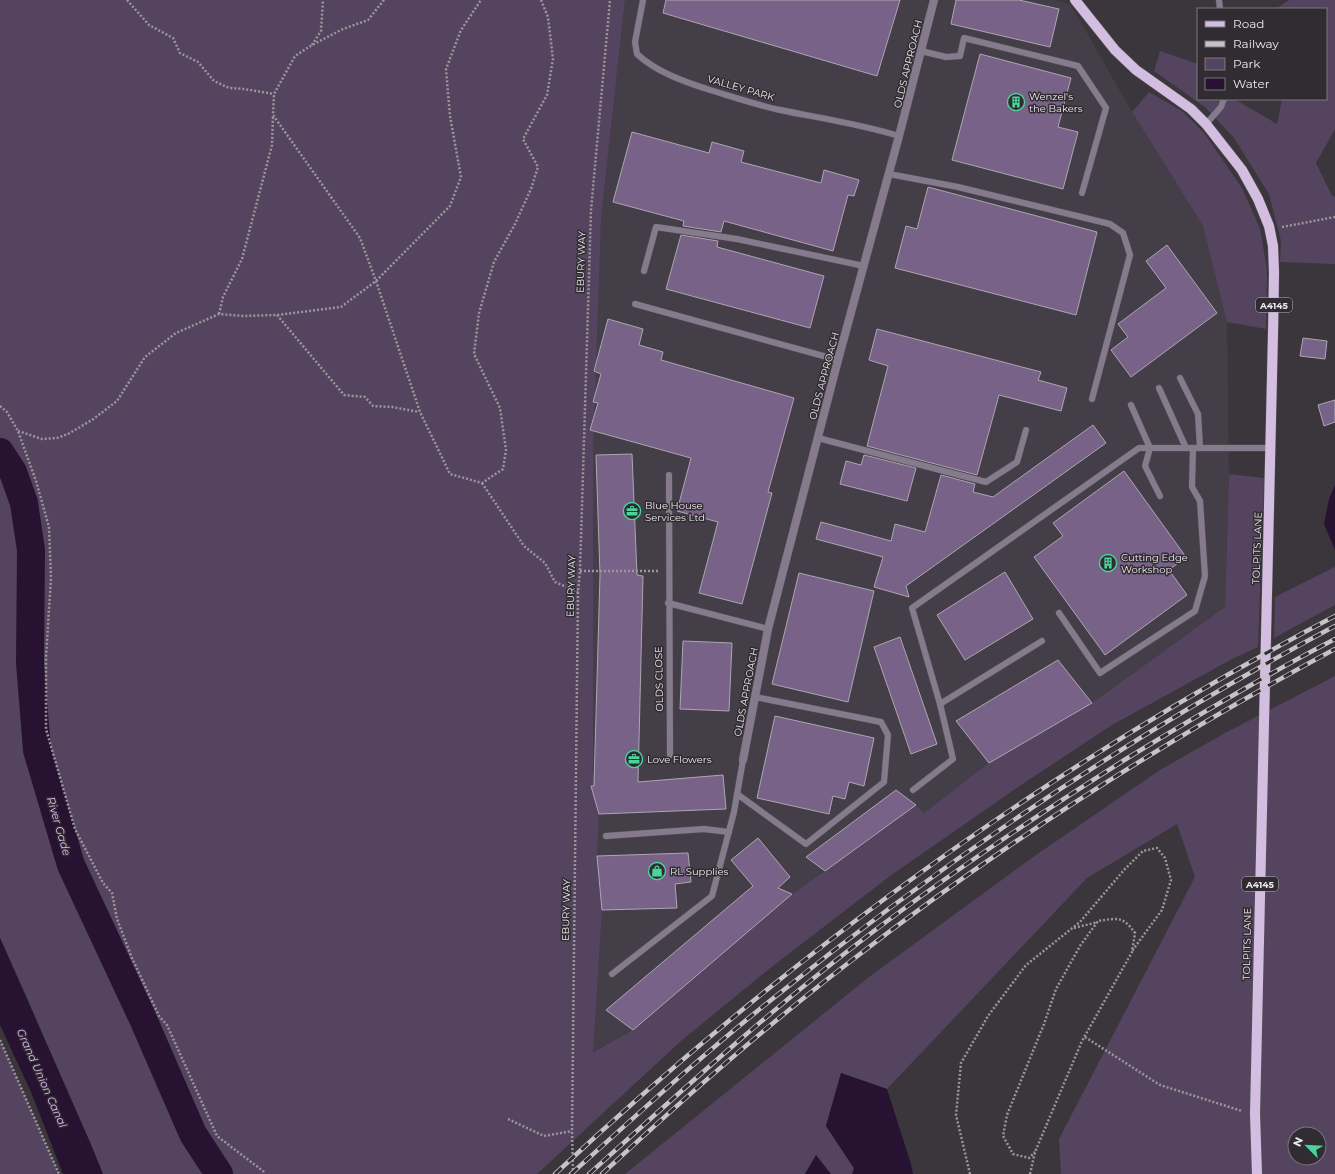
<svg xmlns="http://www.w3.org/2000/svg" width="1335" height="1174" viewBox="0 0 1335 1174" font-family="Montserrat,sans-serif">
<style>
.built{fill:#443e49}
.green{fill:#55445f;fill-rule:evenodd}
.water{fill:#271232}
.lines{fill:none;stroke-linecap:round;stroke-linejoin:round}
.river{stroke:#271232;stroke-width:28}
.building{fill:#796288;stroke:#aca7b0}
.lane-casing{stroke:#565358;stroke-width:7}
.street-casing{stroke:#565358;stroke-width:9}
.primary-casing{stroke:#565358;stroke-width:11}
.path{stroke:#9a979b;stroke-width:2.5;stroke-dasharray:2 2;stroke-linecap:butt}
.lane{stroke:#867b8c;stroke-width:6}
.street{stroke:#867b8c;stroke-width:8}
.primary{stroke:#d3bee1;stroke-width:10}
.rail-casing{stroke:#c6c2c7;stroke-width:4.5}
.rail{stroke:#302c32;stroke-width:3;stroke-dasharray:9;stroke-linecap:butt}
.labels{text-anchor:middle;dominant-baseline:central;stroke-width:3;stroke-linejoin:round;paint-order:stroke}
.shield{fill:#302c32;stroke:#b4b0b5;stroke-width:1}
.shield-label{font-size:9px;font-weight:bold;fill:#ece9ed}
.street-label{font-size:10px;fill:#ece9ed;stroke:#302c32}
.poi-label{font-size:10px;fill:#ece9ed;stroke:#302c32;text-anchor:start}
.water-label{font-size:11px;font-style:italic;fill:#e2bbf9;stroke:#302c32}
</style>
<rect width="100%" height="100%" fill="#3a363c"/>
<!-- built -->
<polygon class="built" points="625,0 1054,0 1071,5 1132,112 1203,226 1227,322 1229,474 1225,607 1092,703 989,764 924,813 916,805 825,871 792,894 633,1030 592,1052 602,910 597,856 599,814 591,786 590,430 601,218"/>
<!-- green -->
<g class="green">
<polygon points="0,0 625,0 601,218 593,453 593,769 599,814 597,856 602,910 593,1052 633,1030 792,894 825,871 916,805 924,813 989,763 1092,703 1225,607 1229,474 1264,478 1258,647 1232,659 1112,725 1021,785 890,876 769,969 681,1041 537,1174 103,1174 26,995 0,938"/>
<polygon points="1289,0 1335,0 1335,129 1316,163 1332,196 1335,197 1335,264 1280,262 1281,241 1269,194 1234,138 1205,107 1154,71 1160,51 1198,64 1198,99 1234,99 1277,124 1282,99 1326,99 1326,9 1276,9"/>
<polygon points="1149,92 1182,111 1204,133 1242,188 1260,229 1267,270 1266,329 1227,322 1203,226 1132,112"/>
<polygon points="1335,567 1335,605 1274,638 1275,597"/>
<path d="M1335,676V1174H1061L1059,1139L1195,877L1177,824L1087,878L887,1089L841,1073L826,1126L854,1169L852,1174H829L814,1159L805,1174H625L869,977L1033,857L1160,770L1225,733ZM1295,1134H1319V1158H1295Z"/>
<polygon points="0,1040 59,1174 0,1174"/>
</g>
<!-- water -->
<g class="water">
<polygon points="1335,485 1335,550 1324,524 1329,499"/>
<polygon points="0,938 90,1142 103,1174 63,1174 31,1092 0,1025"/>
<polygon points="841,1073 887,1089 911,1164 913,1174 852,1174 854,1168 826,1126"/>
<polygon points="816,1155 831,1174 805,1174"/>
</g>
<g class="lines">
<!-- river -->
<polyline class="river" points="0,452 13,472 24,503 31,550 30,663 37,750 71,865 143,1019 193,1134 219,1174"/>
</g>
<!-- building -->
<g class="building">
<polygon points="666,0 900,0 877,76 663,13"/>
<polygon points="956,0 1019,0 1059,9 1050,47 951,24"/>
<polygon points="980,54 1071,78 1058,127 1078,132 1063,189 952,160"/>
<polygon points="632,132 709,153 712,142 744,151 741,162 821,183 824,170 859,180 854,196 848,195 833,251 724,221 721,232 683,226 684,221 613,202"/>
<polygon points="928,187 1097,232 1076,315 895,268 906,226 917,229"/>
<polygon points="681,235 718,241 717,247 824,276 810,328 666,289"/>
<polygon points="1167,245 1217,313 1131,377 1111,350 1128,337 1118,324 1166,288 1146,261"/>
<polygon points="608,319 643,329 639,345 663,352 661,360 794,398 768,492 772,493 742,604 699,593 718,522 677,511 691,458 590,430 598,403 593,402 601,374 594,371"/>
<polygon points="877,329 1041,372 1038,380 1067,388 1061,411 999,395 977,475 867,446 888,366 869,360"/>
<polygon points="1303,338 1327,341 1325,359 1300,356"/>
<polygon points="1335,400 1335,422 1324,426 1318,405"/>
<polygon points="1093,425 1106,443 906,586 909,597 874,587 883,557 816,539 821,522 891,541 895,524 925,532 941,475 975,484 973,492 993,497"/>
<polygon points="632,454 637,575 643,576 638,782 723,775 726,809 599,814 591,786 594,786 600,575 596,455"/>
<polygon points="864,455 916,468 907,501 840,484 846,461 861,465"/>
<polygon points="1124,471 1186,557 1169,570 1187,595 1105,655 1034,557 1063,536 1053,523"/>
<polygon points="1005,572 1033,619 965,660 937,615"/>
<polygon points="799,573 874,591 848,702 772,684"/>
<polygon points="900,637 937,744 911,754 874,647"/>
<polygon points="683,641 732,643 729,711 680,709"/>
<polygon points="1058,660 1092,703 989,763 956,721"/>
<polygon points="775,716 874,738 864,786 849,782 845,799 833,796 829,814 757,798"/>
<polygon points="896,790 916,805 825,871 806,857"/>
<polygon points="758,838 790,877 778,888 792,894 633,1030 606,1010 753,886 731,860"/>
<polygon points="688,853 691,882 675,884 677,908 602,910 597,856"/>
</g>
<g class="lines">
<!-- lane casing -->
<g class="lane-casing">
<g id="lane">
<path d="M643,0L635,42L637,54C656,72 685,82 710,90C733,97 757,105 780,110C820,118 860,124 899,136"/>
<polyline points="1219,0 1220,9"/>
<polyline points="921,51 946,57 960,56 964,38 1078,66 1106,108 1082,193"/>
<polyline points="1206,124 1221,107 1224,99"/>
<polyline points="889,174 958,187 1110,224 1123,233 1130,255 1092,399"/>
<polyline points="644,271 656,227 737,239 864,266"/>
<polyline points="635,304 838,360"/>
<polyline points="1180,378 1198,414 1200,448"/>
<polyline points="1159,388 1186,448"/>
<polyline points="1131,405 1150,448 1145,466 1160,496"/>
<polyline points="818,438 986,482 1017,462 1026,430"/>
<polyline points="669,475 670,755"/>
<polyline points="668,603 768,629"/>
<polyline points="1059,613 1100,673 1195,611 1205,576 1200,501 1192,487 1193,448"/>
<polyline points="1042,641 940,704 912,608 1139,448 1272,448"/>
<polyline points="913,790 953,759 940,704"/>
<polyline points="737,794 806,844 884,782 888,735 881,722 755,697"/>
<polyline points="606,836 704,829 729,832"/>
<polyline points="612,974 712,896 734,812 743,760"/>
</g>
</g>
<!-- street casing -->
<g class="street-casing">
<polyline id="street" points="743,760 768,629 838,360 899,136 934,0"/>
</g>
<!-- primary casing -->
<g class="primary-casing">
<path id="primary" d="M1075,0L1115,50L1136,70L1191,109L1206,124L1242,170L1258,199L1269,226L1273,246L1274,272C1270,553 1262,834 1255,1114L1257,1174"/>
</g>
<!-- path -->
<g class="path">
<polyline points="127,0 149,25 173,38 180,53 198,62 214,81 229,88 244,89 274,94"/>
<polyline points="384,0 368,20 343,29 312,45 295,56 274,94 273,115 360,238 376,281 420,412 450,474 482,483 503,469 506,450 500,408 474,354 479,313 494,262 515,224 531,189 538,167 523,139 547,95 553,59 548,17 541,0"/>
<polyline points="312,45 321,31 323,0"/>
<polyline points="1282,227 1335,217"/>
<polyline points="219,314 223,297 242,259 272,145 273,115"/>
<polyline points="277,315 344,395 365,397 373,406 392,407 419,412"/>
<polyline points="0,406 7,412 18,431 36,481 49,527 51,578 46,657 46,729 75,829 103,883 112,893 117,919 132,958 159,1016 167,1025 217,1136 263,1171 265,1174"/>
<polyline points="18,431 42,439 57,438 68,434 92,420 117,401 145,357 176,333 219,314 244,316 277,315 341,307 376,281 450,206 461,177 450,116 446,69 461,30 481,0"/>
<polyline points="482,483 524,546 545,563 555,582 578,592"/>
<polyline points="580,571 659,571"/>
<polyline points="1074,928 1098,922"/>
<polyline points="1085,1037 1160,1085 1242,1111"/>
<polyline points="0,1040 59,1174"/>
<polyline points="508,1119 544,1136 572,1131"/>
<polyline points="573,1174 572,1131 578,592 580,571 591,210 610,0"/>
<polyline points="970,1174 956,1115 961,1063 988,1016 1026,965 1080,922 1124,870 1143,851 1157,848 1165,858 1171,880 1162,910 1132,951"/>
<path d="M1030,1174L1035,1152L1082,1041L1132,952L1135,933C1123,916 1118,918 1098,921L1080,946L1056,989L1044,1024L1007,1115L1003,1136L1013,1154L1029,1158L1035,1152"/>
</g>
<!-- lane -->
<use href="#lane" class="lane"/>
<!-- street -->
<use href="#street" class="street"/>
<!-- primary -->
<use href="#primary" class="primary"/>
<!-- rail casing -->
<g class="rail-casing">
<g id="rail">
<path d="M555,1174C789,955 1051,765 1335,616"/>
<path d="M571,1174C637,1115 702,1055 771,1000C947,858 1136,732 1335,626"/>
<path d="M589,1174C680,1092 772,1008 870,934C953,871 1039,814 1126,759C1195,717 1264,676 1335,639"/>
<path d="M602,1174C681,1101 762,1029 847,964C1000,845 1164,741 1335,649"/>
</g>
</g>
<!-- rail -->
<use href="#rail" class="rail"/>
</g>
<!-- icons -->
<defs>
<g id="building-ring" transform="scale(0.9)"><circle r="9.5" fill="#302c32" stroke="#4ad49c" stroke-width="1.5"/><path d="M-4-6H4V6H1V3H-1V6H-4ZM-2.5-4.3h1.7v1.8h-1.7ZM.8-4.3h1.7v1.8H.8ZM-2.5-1h1.7V.8h-1.7ZM.8-1h1.7V.8H.8Z" fill="#4ad49c"/></g>
<g id="office-ring" transform="scale(0.9)"><circle r="9.5" fill="#302c32" stroke="#4ad49c" stroke-width="1.5"/><path d="M-6-3h4V-5.5h4V-3h4V5H-6ZM-1-4.5V-3h2v-1.5ZM-6 0V1H6V0Z" fill="#4ad49c"/></g>
<g id="shop-ring" transform="scale(0.9)"><circle r="9.5" fill="#302c32" stroke="#4ad49c" stroke-width="1.5"/><path d="M-5-2.5h2.3a2.7 3.5 0 0 1 5.4 0H5L5.5 6h-11ZM-1.5-2.5h3a1.5 2.3 0 0 0-3 0Z" fill="#4ad49c"/></g>
</defs>
<g fill-rule="evenodd">
<use href="#building-ring" x="1016" y="102"/>
<use href="#office-ring" x="632" y="511"/>
<use href="#building-ring" x="1108" y="563"/>
<use href="#office-ring" x="634" y="759"/>
<use href="#shop-ring" x="657" y="871"/>
</g>
<g class="labels">
<!-- shield labels -->
<g class="shield">
<rect x="1256" y="298" width="36" height="14" rx="3"/>
<rect x="1242" y="877" width="36" height="14" rx="3"/>
</g>
<g class="shield-label">
<text x="1274" y="305">A4145</text>
<text x="1260" y="884">A4145</text>
</g>
<!-- street labels -->
<g class="street-label">
<text transform="translate(908 64) rotate(-76)">OLDS APPROACH</text>
<text transform="translate(741 88) rotate(16)">VALLEY PARK</text>
<text transform="translate(581 262) rotate(-88)">EBURY WAY</text>
<text transform="translate(824 376) rotate(-75)">OLDS APPROACH</text>
<text transform="translate(1257 548) rotate(-88)">TOLPITS LANE</text>
<text transform="translate(571 586) rotate(-88)">EBURY WAY</text>
<text transform="translate(659 679) rotate(-91)">OLDS CLOSE</text>
<text transform="translate(746 692) rotate(-79)">OLDS APPROACH</text>
<text transform="translate(566 910) rotate(-89)">EBURY WAY</text>
<text transform="translate(1247 944) rotate(-89)">TOLPITS LANE</text>
</g>
<!-- poi labels -->
<g class="poi-label">
<text x="1029" y="96">Wenzel's<tspan x="1029" dy="12">the Bakers</tspan></text>
<text x="645" y="505">Blue House<tspan x="645" dy="12">Services Ltd</tspan></text>
<text x="1121" y="557">Cutting Edge<tspan x="1121" dy="12">Workshop</tspan></text>
<text x="647" y="759">Love Flowers</text>
<text x="670" y="871">RL Supplies</text>
</g>
<!-- water labels -->
<g class="water-label">
<text transform="translate(59 826) rotate(74)">River Gade</text>
<text transform="translate(42 1078) rotate(66)">Grand Union Canal</text>
</g>
</g>
<!-- legend -->
<rect x="1197" y="8" width="130" height="92" fill="#302c32" stroke="#7b787d"/>
<rect x="1205" y="21" width="20" height="6" fill="#d3bee1" stroke="#7b787d"/>
<text x="1233" y="28" font-size="12" fill="#ece9ed">Road</text>
<rect x="1205" y="41" width="20" height="6" fill="#c6c2c7" stroke="#7b787d"/>
<text x="1233" y="48" font-size="12" fill="#ece9ed">Railway</text>
<rect x="1205" y="58" width="20" height="12" fill="#55445f" stroke="#7b787d"/>
<text x="1233" y="68" font-size="12" fill="#ece9ed">Park</text>
<rect x="1205" y="78" width="20" height="12" fill="#271232" stroke="#7b787d"/>
<text x="1233" y="88" font-size="12" fill="#ece9ed">Water</text>
<!-- north arrow -->
<g transform="translate(1307 1146) rotate(294)"><circle r="19" fill="#302c32" stroke="#7b787d"/>
<path d="M0-3L7 15L0 10L-7 15Z" fill="#4ad49c"/>
<text y="-6" font-size="11" font-weight="bold" text-anchor="middle" fill="#ece9ed">N</text>
</g>
</svg>
